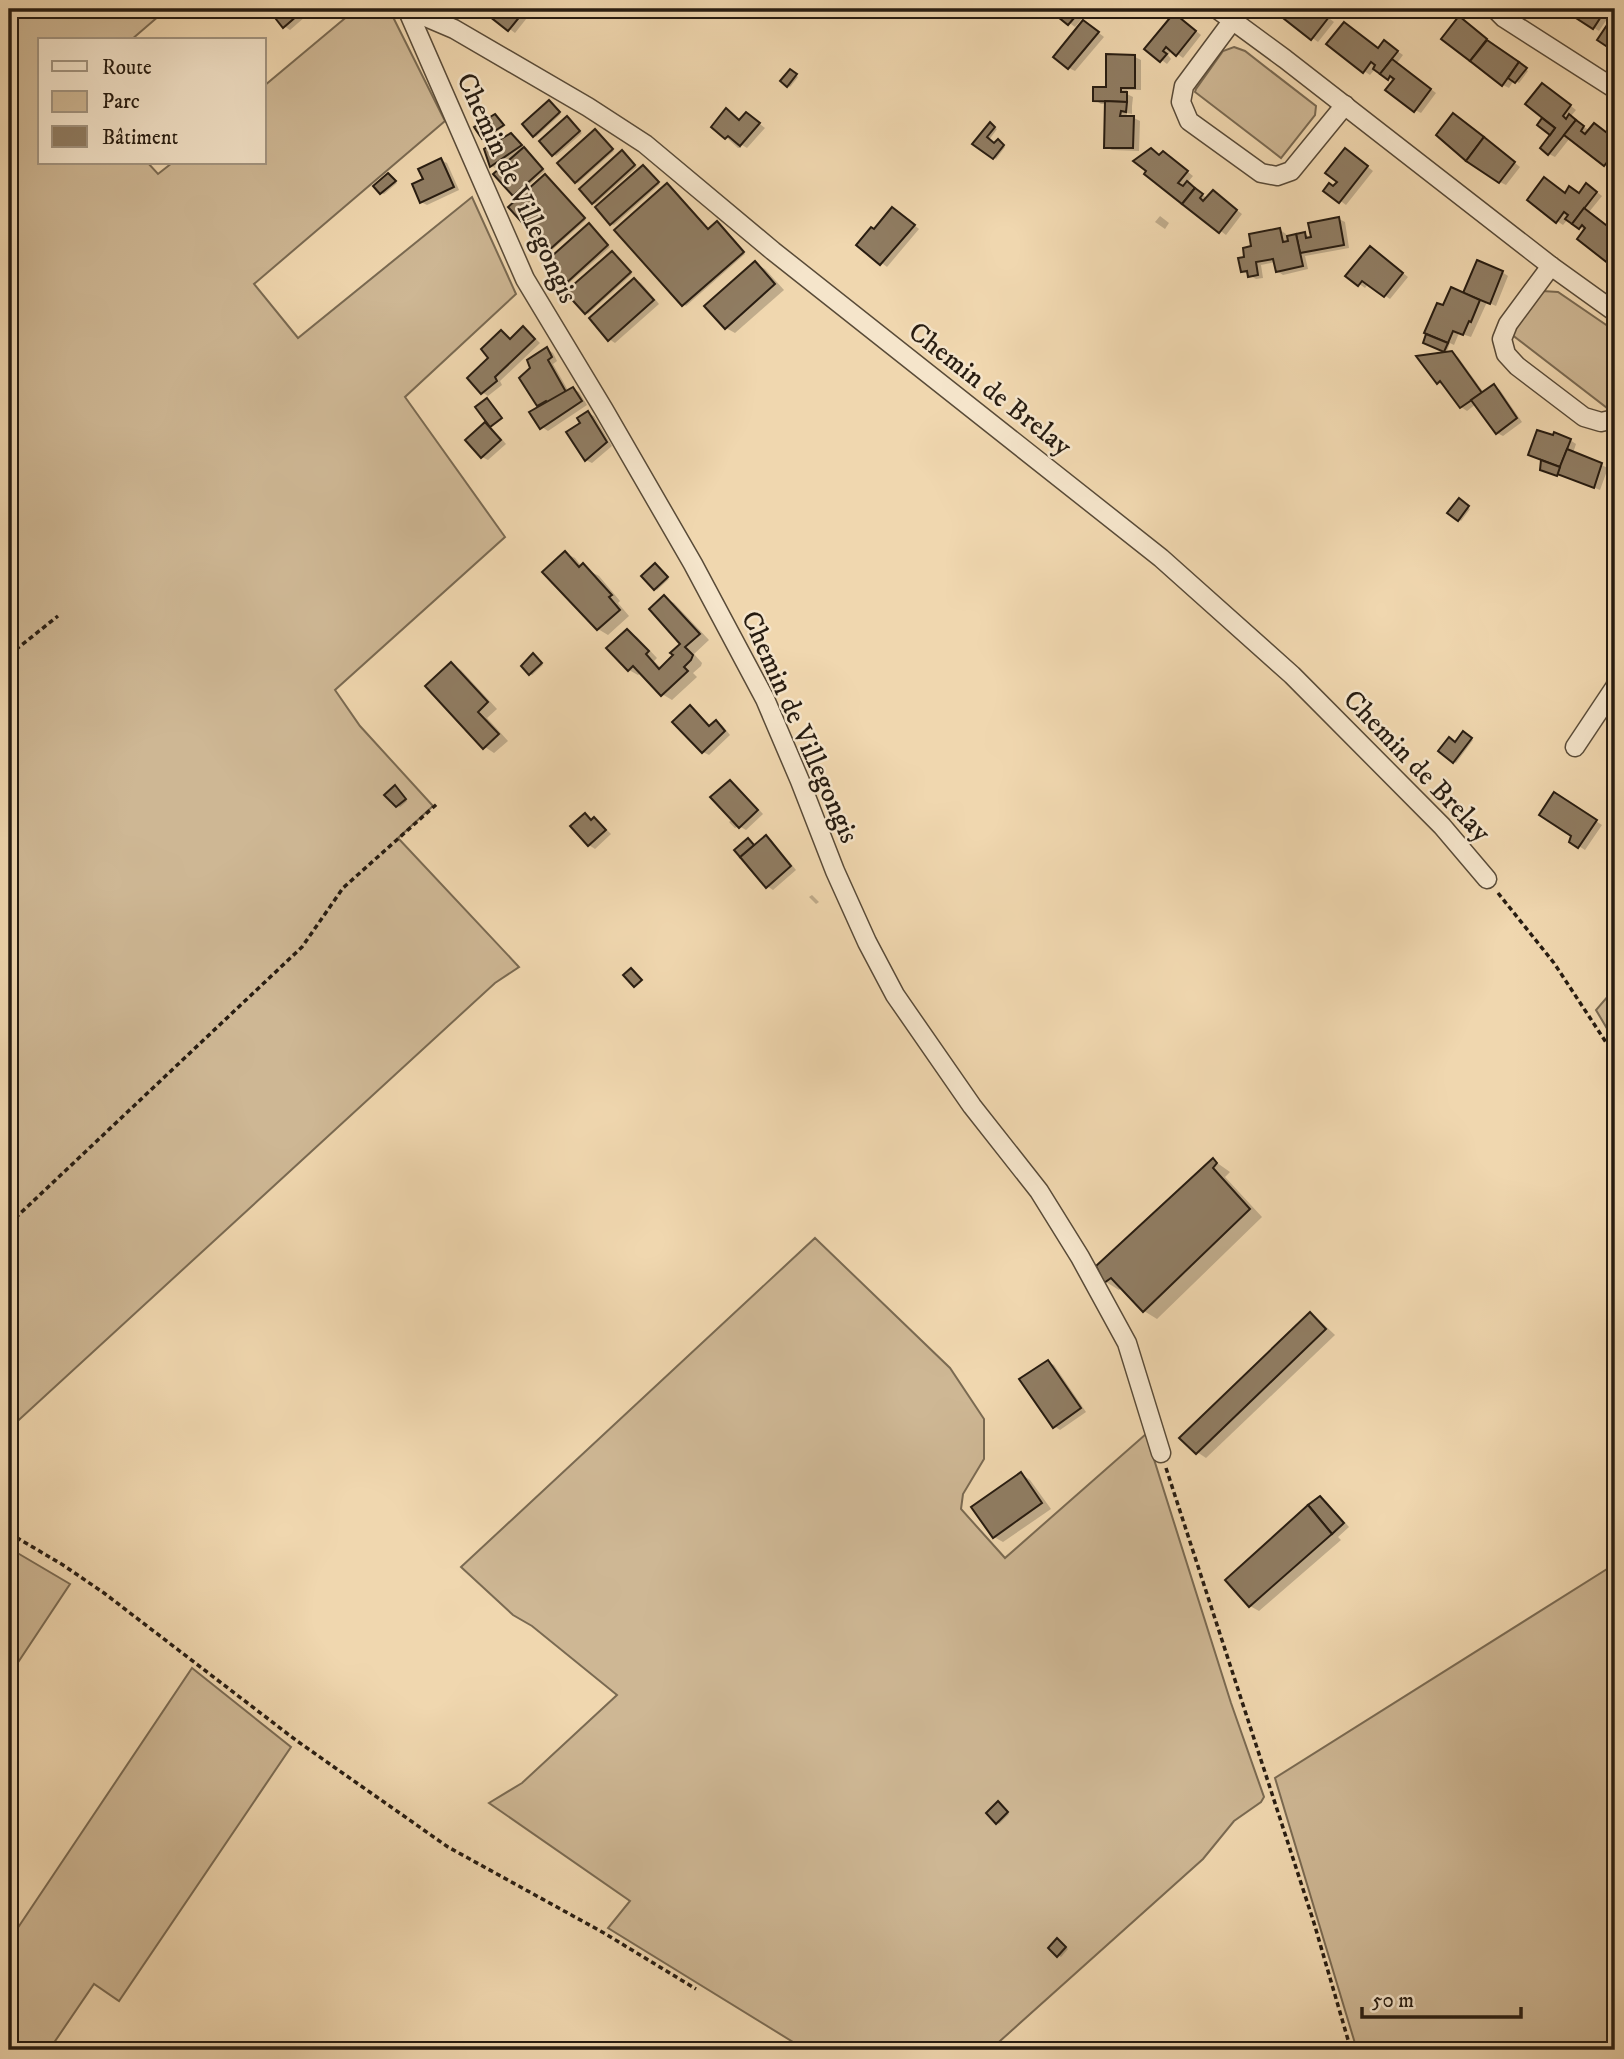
<svg xmlns="http://www.w3.org/2000/svg" width="1624" height="2059" viewBox="0 0 1624 2059" font-family="'IM FELL DW Pica',serif">
<style>
.green{fill:#ceb794;stroke:#7a6a52;stroke-width:2}
.shadow{fill:#0003}
.building{fill:#907d63;stroke:#271c11;stroke-width:2}
.lines{fill:none;stroke-linecap:round;stroke-linejoin:round}
.street-casing{stroke:#594b38;stroke-width:21}
.path{stroke:#271c11;stroke-width:3.5;stroke-dasharray:5 3.5;stroke-linecap:butt}
.street{stroke:#f5e5cb;stroke-width:18}
.labels{text-anchor:middle;dominant-baseline:central;stroke-width:5;stroke-linejoin:round;paint-order:stroke}
.street-label{font-size:28px;fill:#271c11;stroke:#f5e5cb}
</style>
<rect width="100%" height="100%" fill="#f0d7af"/>
<filter id="stains"><feTurbulence type="fractalNoise" baseFrequency=".00286" numOctaves="4"/><feColorMatrix values="0 0 0 0 .2 0 0 0 0 .09 0 0 0 0 .02 0 0 0 .5 -.17"/></filter>
<radialGradient id="worn" r=".72"><stop offset=".6" stop-color="#630" stop-opacity="0"/><stop offset="1" stop-color="#630" stop-opacity=".3"/></radialGradient>
<!-- green -->
<g class="green">
<polygon points="14,9 167,9 131,40 40,40 40,163 148,163 158,174 172,163 264,163 264,86 356,9 389,9 445,121 254,284 298,338 472,197 516,294 405,397 505,537 335,690 360,726 433,806 398,838 519,967 495,983 9,1429 9,13"/>
<polygon points="1234,47 1245,51 1316,106 1315,115 1281,158 1195,92 1196,89 1223,51"/>
<polygon points="1542,291 1558,292 1615,331 1615,412 1611,411 1511,334"/>
<polygon points="1615,988 1615,1042 1596,1010"/>
<polygon points="815,1238 950,1368 984,1419 984,1459 963,1494 961,1509 1005,1558 1146,1434 1231,1703 1264,1797 1261,1802 1234,1821 1203,1859 990,2050 806,2050 608,1928 630,1901 489,1803 522,1783 617,1695 532,1626 513,1615 461,1567"/>
<polygon points="9,1548 70,1584 9,1676"/>
<polygon points="1615,1564 1615,2050 1357,2050 1275,1778"/>
<polygon points="192,1668 291,1747 119,2001 94,1984 49,2050 9,2050 9,1941"/>
</g>
<!-- shadow -->
<g class="shadow">
<polygon points="269,9 312,9 313,10 290,30 284,26"/>
<polygon points="497,9 534,9 515,33 491,15"/>
<polygon points="1051,9 1090,9 1075,27"/>
<polygon points="1287,9 1317,9 1334,22 1318,42 1285,18 1291,11"/>
<polygon points="1565,9 1612,9 1613,10 1599,31"/>
<polygon points="1181,19 1201,35 1183,58 1172,50 1168,55 1171,59 1167,64 1147,49"/>
<polygon points="1466,22 1492,43 1491,45 1528,71 1519,83 1514,80 1509,88 1503,85 1444,39"/>
<polygon points="1090,26 1104,37 1075,71 1069,68"/>
<polygon points="1390,46 1403,55 1397,63 1436,93 1421,113 1415,110 1394,82 1375,69 1370,75 1364,71 1379,50"/>
<polygon points="1135,57 1141,60 1141,90 1127,90 1127,94 1133,97 1132,106 1132,114 1127,113 1126,118 1134,118 1140,121 1139,151 1112,150 1106,147 1107,104 1101,104 1095,100 1107,89"/>
<polygon points="790,71 798,77 790,87 782,81"/>
<polygon points="1548,88 1576,110 1570,117 1590,131 1600,128 1615,140 1615,163 1611,168 1570,138 1555,157 1549,154 1552,135 1549,124"/>
<polygon points="551,103 561,114 536,137 534,135"/>
<polygon points="732,114 740,121 752,118 765,128 747,148 737,142 741,148 738,148 714,126"/>
<polygon points="497,117 505,126 486,139 483,138"/>
<polygon points="1459,118 1520,167 1506,185 1500,182"/>
<polygon points="569,120 582,133 556,156 554,154"/>
<polygon points="990,125 997,129 989,140 995,145 1001,143 1005,147 996,159 975,143"/>
<polygon points="598,132 614,151 578,183 576,182"/>
<polygon points="511,135 518,139 545,171 516,196 499,170 491,166"/>
<polygon points="625,154 637,167 595,204 593,203"/>
<polygon points="1352,154 1373,171 1346,205 1326,190 1334,188 1339,182"/>
<polygon points="1160,156 1169,157 1193,176 1187,183 1208,199 1219,196 1242,214 1226,235 1146,174"/>
<polygon points="440,160 447,163 459,190 427,205 421,202"/>
<polygon points="645,168 660,184 614,225 611,224"/>
<polygon points="391,177 397,183 384,194 381,193"/>
<polygon points="548,177 586,220 551,251 549,250"/>
<polygon points="1593,189 1602,196 1589,212 1615,233 1615,267 1580,239 1585,231 1568,219 1563,225 1557,221 1566,194 1580,195"/>
<polygon points="899,213 919,229 887,267 858,245"/>
<polygon points="1160,216 1169,223 1165,229 1155,222"/>
<polygon points="1339,219 1345,222 1349,248 1305,256 1308,269 1283,275 1277,271 1275,262 1261,265 1263,278 1256,279 1242,271 1245,258 1253,247 1280,230 1286,234 1287,237 1305,234 1313,239"/>
<polygon points="719,224 745,254 686,306 616,231 709,230"/>
<polygon points="592,227 610,247 566,286 564,284"/>
<polygon points="1377,252 1408,277 1390,299 1368,284 1365,288 1348,276"/>
<polygon points="614,254 632,274 588,314 586,312"/>
<polygon points="755,263 765,269 784,290 735,333 726,328"/>
<polygon points="1502,272 1508,276 1496,306 1487,302 1471,337 1459,333 1454,345 1450,343 1447,351 1425,342 1444,307"/>
<polygon points="635,280 641,283 659,304 615,343 609,339"/>
<polygon points="523,328 529,332 540,343 500,381 502,385 488,396 482,392 491,358 502,332 511,340"/>
<polygon points="547,349 553,353 557,361 553,364 569,392 573,389 579,392 587,405 548,431 542,427 539,407 521,378 532,368"/>
<polygon points="1452,353 1458,357 1484,393 1494,386 1500,390 1522,422 1503,436 1497,433 1476,404 1467,411 1461,407 1445,385 1444,386 1438,382"/>
<polygon points="588,413 594,416 612,446 592,463 586,460 582,423"/>
<polygon points="486,424 492,428 506,444 488,460 482,457"/>
<polygon points="1570,440 1576,444 1573,453 1608,468 1600,490 1561,474 1560,476 1542,469 1543,461"/>
<polygon points="1461,502 1470,509 1461,521 1450,513"/>
<polygon points="565,553 575,558 582,567 599,576 620,601 618,603 629,616 608,635 598,629"/>
<polygon points="658,567 669,579 657,590 655,588"/>
<polygon points="664,597 674,603 709,640 694,654 702,663 701,666 693,673 697,677 672,700 662,694 642,672 638,675 629,670 627,631 637,637 657,658 654,661 661,668 683,644"/>
<polygon points="536,657 543,665 532,675 530,674"/>
<polygon points="451,664 461,670 497,709 487,718 508,741 494,753 485,747"/>
<polygon points="690,707 696,710 711,727 716,722 722,725 730,735 709,755 703,752"/>
<polygon points="1464,733 1473,740 1456,763 1441,751 1456,744"/>
<polygon points="730,782 736,785 763,814 746,830 739,826 735,828 729,822 733,819"/>
<polygon points="397,789 407,801 400,807 387,795"/>
<polygon points="1555,795 1602,825 1585,850 1571,841 1574,836"/>
<polygon points="585,815 593,821 594,819 600,823 611,834 595,849 589,845"/>
<polygon points="766,837 772,841 796,870 773,890 767,886 736,850 750,842 755,847"/>
<polygon points="812,895 819,902 816,904 809,897"/>
<polygon points="1213,1160 1230,1172 1225,1177 1262,1217 1157,1319 1144,1311 1122,1287 1119,1290 1106,1282 1098,1267"/>
<polygon points="1310,1314 1319,1320 1335,1335 1206,1458 1197,1452"/>
<polygon points="1048,1362 1054,1365 1086,1412 1060,1430 1054,1426"/>
<polygon points="1021,1474 1030,1480 1051,1509 1003,1542 994,1537"/>
<polygon points="1320,1498 1326,1501 1349,1527 1338,1537 1341,1540 1259,1611 1250,1606"/>
<polygon points="1000,1804 1009,1814 999,1824 997,1822"/>
<polygon points="1060,1941 1068,1949 1061,1957 1058,1955"/>
</g>
<!-- building -->
<g class="building">
<polygon points="274,9 305,9 283,28 272,14 276,11"/>
<polygon points="495,9 526,9 508,31 489,16"/>
<polygon points="1048,9 1082,9 1068,25"/>
<polygon points="1290,9 1318,9 1329,17 1311,40 1283,18"/>
<polygon points="1562,9 1606,9 1593,29"/>
<polygon points="1174,13 1196,31 1176,56 1166,47 1163,51 1167,54 1160,62 1144,49"/>
<polygon points="1459,16 1487,39 1470,61 1441,39"/>
<polygon points="1613,16 1615,17 1615,52 1597,40"/>
<polygon points="1083,20 1099,32 1068,69 1053,57"/>
<polygon points="1344,22 1378,48 1384,40 1398,51 1380,74 1373,69 1375,65 1371,62 1363,73 1326,44"/>
<polygon points="1487,40 1519,62 1502,86 1470,61"/>
<polygon points="1106,54 1135,55 1135,88 1121,88 1121,92 1127,92 1127,102 1093,101 1093,87 1106,87"/>
<polygon points="1392,59 1431,89 1414,112 1385,90 1394,79 1390,76 1388,80 1380,74"/>
<polygon points="1519,62 1527,68 1515,83 1508,78"/>
<polygon points="790,69 797,74 787,87 780,81"/>
<polygon points="1542,83 1571,105 1563,116 1566,119 1569,114 1576,120 1548,155 1540,148 1555,128 1525,104"/>
<polygon points="549,100 560,112 533,137 522,124"/>
<polygon points="1105,101 1127,102 1126,112 1121,111 1120,116 1134,116 1133,148 1104,148"/>
<polygon points="726,108 739,120 746,112 760,123 740,146 728,136 725,139 711,127"/>
<polygon points="1453,113 1484,137 1466,161 1436,135"/>
<polygon points="495,114 504,125 482,139 474,127"/>
<polygon points="567,116 580,131 552,156 539,141"/>
<polygon points="1542,118 1555,128 1550,135 1537,125"/>
<polygon points="1576,120 1584,126 1581,131 1585,134 1594,123 1615,139 1615,152 1604,166 1564,135"/>
<polygon points="990,122 995,127 987,137 994,143 998,139 1004,145 993,159 972,144"/>
<polygon points="595,129 613,149 575,183 557,163"/>
<polygon points="511,133 522,145 490,167 484,149"/>
<polygon points="1484,137 1515,162 1499,183 1466,161"/>
<polygon points="524,147 543,169 513,196 493,174"/>
<polygon points="1151,148 1159,155 1163,151 1188,171 1178,183 1183,186 1187,181 1195,188 1182,204 1144,174 1146,171 1133,161"/>
<polygon points="1345,148 1368,166 1339,203 1323,191 1329,183 1333,186 1337,182 1325,173"/>
<polygon points="622,150 635,165 592,204 579,189"/>
<polygon points="441,158 454,187 420,203 412,184 423,179 418,169"/>
<polygon points="643,165 659,182 610,225 595,207"/>
<polygon points="388,173 396,181 380,194 373,186"/>
<polygon points="545,174 585,218 548,251 508,207"/>
<polygon points="1544,177 1565,193 1569,186 1579,193 1586,183 1597,192 1572,224 1565,219 1568,215 1564,212 1556,223 1527,200"/>
<polygon points="667,183 708,229 717,221 744,252 682,306 614,230"/>
<polygon points="1195,188 1203,194 1200,198 1203,201 1213,190 1237,210 1219,233 1182,204"/>
<polygon points="892,207 915,225 880,265 856,245 871,227 874,229"/>
<polygon points="1584,208 1615,232 1614,268 1577,239 1585,228 1582,225 1579,229 1572,224"/>
<polygon points="1339,217 1344,245 1300,253 1296,234 1305,232 1306,238 1311,237 1308,223"/>
<polygon points="589,223 608,245 563,286 543,264"/>
<polygon points="1280,228 1283,242 1288,241 1287,236 1296,234 1303,266 1276,272 1273,259 1256,262 1258,275 1248,277 1247,271 1241,272 1238,258 1244,257 1243,248 1251,246 1249,234"/>
<polygon points="1370,246 1403,273 1384,297 1362,281 1358,286 1345,276"/>
<polygon points="612,251 631,272 585,314 565,292"/>
<polygon points="1477,260 1503,271 1490,304 1463,293"/>
<polygon points="755,261 775,284 725,329 704,306"/>
<polygon points="634,278 654,300 608,341 589,318"/>
<polygon points="1451,287 1480,300 1471,322 1469,321 1463,335 1453,331 1448,343 1424,333 1437,303 1443,305"/>
<polygon points="523,326 535,339 495,377 497,381 481,394 467,378 488,358 481,349 501,330 510,339"/>
<polygon points="1426,334 1448,343 1444,352 1423,343"/>
<polygon points="547,347 552,357 548,360 566,392 548,403 546,401 537,406 519,378 530,368 527,360"/>
<polygon points="1452,351 1482,393 1460,408 1440,381 1437,384 1416,356"/>
<polygon points="1494,384 1517,418 1496,434 1471,400"/>
<polygon points="573,387 582,401 540,429 529,412"/>
<polygon points="487,398 502,418 490,427 475,407"/>
<polygon points="588,411 607,442 585,461 566,432 580,423 577,418"/>
<polygon points="485,422 501,440 481,458 465,440"/>
<polygon points="1537,430 1553,435 1554,432 1571,439 1560,467 1528,455"/>
<polygon points="1567,449 1602,463 1594,488 1557,474"/>
<polygon points="1541,460 1560,467 1557,476 1540,470"/>
<polygon points="1459,498 1469,506 1458,521 1447,513"/>
<polygon points="565,551 579,567 583,563 600,582 612,595 609,597 620,610 597,630 542,572"/>
<polygon points="655,563 668,577 654,590 641,576"/>
<polygon points="664,595 700,634 685,647 693,655 691,660 684,667 688,671 661,696 633,666 628,671 606,648 627,629 649,651 646,654 659,669 673,655 670,653 680,644 649,609"/>
<polygon points="533,653 542,663 529,675 521,666"/>
<polygon points="451,662 488,702 478,712 499,734 483,749 425,686"/>
<polygon points="690,705 709,726 716,720 725,731 702,753 672,722"/>
<polygon points="1463,731 1472,738 1453,763 1438,751 1449,737 1455,742"/>
<polygon points="730,780 758,810 739,828 710,797"/>
<polygon points="395,785 406,799 396,807 384,795"/>
<polygon points="1554,792 1597,820 1578,848 1569,842 1571,836 1539,815"/>
<polygon points="585,813 591,820 594,817 606,830 588,846 570,826"/>
<polygon points="766,835 791,866 766,888 740,857"/>
<polygon points="748,838 754,845 740,857 734,850"/>
<polygon points="631,968 642,980 634,987 623,975"/>
<polygon points="1213,1158 1217,1163 1213,1168 1250,1209 1143,1312 1111,1278 1104,1283 1096,1266"/>
<polygon points="1310,1312 1326,1329 1196,1454 1179,1438"/>
<polygon points="1048,1360 1081,1408 1053,1428 1019,1379"/>
<polygon points="1021,1472 1042,1503 993,1538 971,1507"/>
<polygon points="1320,1496 1344,1523 1332,1534 1308,1505"/>
<polygon points="1308,1505 1332,1534 1249,1607 1225,1580"/>
<polygon points="998,1801 1008,1812 996,1824 986,1813"/>
<polygon points="1057,1938 1066,1947 1057,1957 1048,1948"/>
</g>
<g class="lines">
<!-- street casing -->
<g class="street-casing">
<g id="street">
<polyline points="407,9 525,279 604,410 693,564 765,699 800,781 835,871 867,942 895,995 972,1106 1039,1191 1080,1257 1127,1343 1161,1453"/>
<polyline points="407,9 454,29 588,107 645,144 773,251 1161,558 1292,675 1442,826 1487,879"/>
<polyline points="1217,9 1285,59 1551,266 1615,312"/>
<polyline points="1495,9 1504,18 1615,89"/>
<polyline points="1233,20 1184,86 1181,102 1189,121 1261,173 1277,176 1291,171 1345,105"/>
<polyline points="1551,266 1508,324 1502,339 1506,354 1517,366 1584,417 1601,422 1615,419"/>
<polyline points="1575,747 1615,687"/>
</g>
</g>
<!-- path -->
<g class="path">
<polyline points="9,655 58,616"/>
<polyline points="1498,893 1554,963 1615,1056"/>
<polyline points="9,1224 302,947 343,888 438,803"/>
<polyline points="1166,1468 1314,1923 1351,2050"/>
<polyline points="9,1533 63,1565 104,1593 297,1741 448,1847 604,1933 696,1989"/>
</g>
<!-- street -->
<use href="#street" class="street"/>
</g>
<g class="labels">
<!-- street labels -->
<g class="street-label">
<text transform="translate(517 188) rotate(65)">Chemin de Villegongis</text>
<text transform="translate(990 389) rotate(38)">Chemin de Brelay</text>
<text transform="translate(800 727) rotate(66)">Chemin de Villegongis</text>
<text transform="translate(1417 766) rotate(46)">Chemin de Brelay</text>
</g>
</g>
<!-- margin -->
<rect width="1624" height="2059" fill="none" stroke="#f0d7af" stroke-width="35"/>
<rect x="10" y="10" width="1603" height="2038" fill="none" stroke="#271c11" stroke-width="3.5"/>
<rect x="18" y="18" width="1589" height="2024" fill="none" stroke="#271c11" stroke-width="2"/>
<!-- legend -->
<rect x="38" y="38" width="228" height="126" fill="#f5e5cb" stroke="#a39581" stroke-width="2"/>
<rect x="52" y="61" width="35" height="10" fill="#f5e5cb" stroke="#a39581" stroke-width="2"/>
<text x="102" y="74" font-size="21" fill="#271c11">Route</text>
<rect x="52" y="91" width="35" height="21" fill="#ceb794" stroke="#a39581" stroke-width="2"/>
<text x="102" y="108" font-size="21" fill="#271c11">Parc</text>
<rect x="52" y="126" width="35" height="21" fill="#907d63" stroke="#a39581" stroke-width="2"/>
<text x="102" y="144" font-size="21" fill="#271c11">Bâtiment</text>
<!-- scale -->
<path d="M1362 2007v10h159v-10" fill="none" stroke="#271c11" stroke-width="3.5"/>
<text x="1372" y="2007" font-size="21" fill="#271c11" stroke="#f5e5cb" stroke-width="5" paint-order="stroke">50 m</text>
<rect width="100%" height="100%" filter="url(#stains)"/>
<rect width="100%" height="100%" fill="url(#worn)"/>
</svg>
